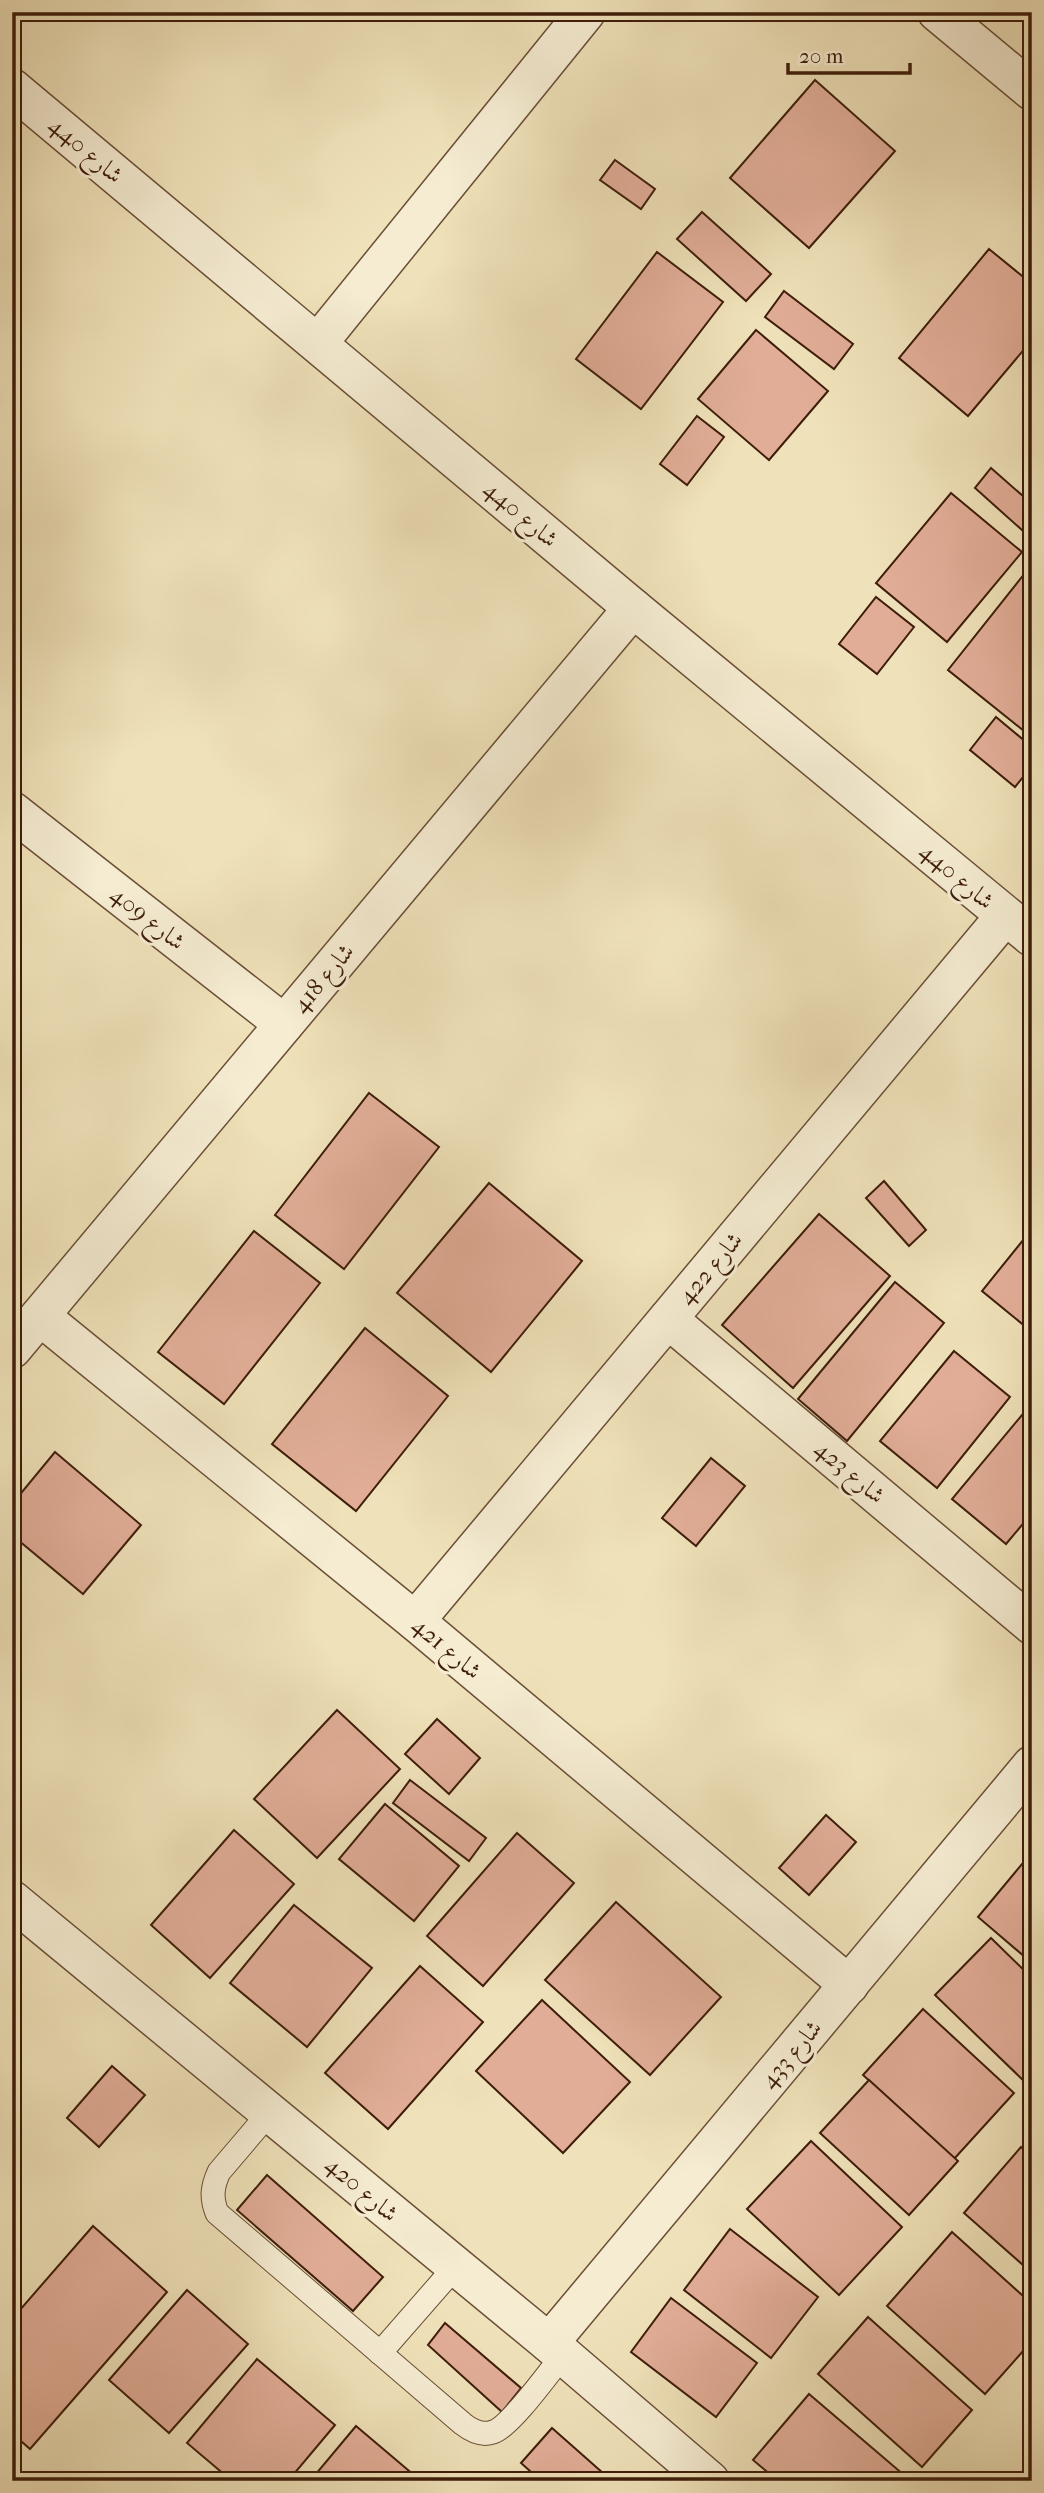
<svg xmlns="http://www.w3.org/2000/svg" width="1044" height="2493" viewBox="0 0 1044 2493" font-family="'IM FELL French Canon',Amiri,serif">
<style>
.building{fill:#e1ad97;stroke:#3e1d0a;stroke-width:2}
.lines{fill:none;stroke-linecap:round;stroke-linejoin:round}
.lane-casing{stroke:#6a4e36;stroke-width:25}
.street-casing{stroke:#6a4e36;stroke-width:41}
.lane{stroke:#f5ecd2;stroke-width:23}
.street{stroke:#f5ecd2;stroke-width:38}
.labels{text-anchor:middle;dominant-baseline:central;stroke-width:6;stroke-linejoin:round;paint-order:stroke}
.street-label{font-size:24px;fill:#3e1d0a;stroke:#f5ecd2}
</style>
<rect width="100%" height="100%" fill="#efe1b9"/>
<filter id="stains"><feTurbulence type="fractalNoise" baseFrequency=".00286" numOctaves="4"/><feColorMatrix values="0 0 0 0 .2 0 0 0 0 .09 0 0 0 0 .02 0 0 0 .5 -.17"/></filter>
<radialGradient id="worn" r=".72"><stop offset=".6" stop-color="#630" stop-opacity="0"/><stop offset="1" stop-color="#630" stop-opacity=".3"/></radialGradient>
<!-- building -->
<g class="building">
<polygon points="815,80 895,151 809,248 730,178"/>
<polygon points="615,160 655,189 641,209 600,180"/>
<polygon points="702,212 771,274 746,301 677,239"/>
<polygon points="989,249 1032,284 1032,340 968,416 899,358"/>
<polygon points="657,252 723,302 641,409 576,359"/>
<polygon points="784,291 853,344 834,369 765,317"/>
<polygon points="756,330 828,391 769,460 698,399"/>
<polygon points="697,416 724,437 687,485 660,464"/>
<polygon points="991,468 1032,504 1032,539 975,488"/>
<polygon points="951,493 1022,552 947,642 876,583"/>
<polygon points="1029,568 1032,570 1032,720 1024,731 948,670"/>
<polygon points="876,597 914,627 877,674 839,644"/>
<polygon points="996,717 1032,747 1032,766 1015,787 970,750"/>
<polygon points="369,1093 439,1147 344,1269 275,1215"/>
<polygon points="884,1181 926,1230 909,1246 866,1198"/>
<polygon points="489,1183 582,1261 491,1372 397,1293"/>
<polygon points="819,1214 890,1276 793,1388 722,1325"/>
<polygon points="1032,1229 1032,1332 982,1291"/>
<polygon points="254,1231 320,1283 224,1404 158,1352"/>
<polygon points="895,1282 944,1323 847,1441 798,1399"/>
<polygon points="365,1328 448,1396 356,1511 272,1444"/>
<polygon points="954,1351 1010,1397 937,1488 880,1441"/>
<polygon points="1027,1409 1032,1413 1032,1513 1006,1544 952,1499"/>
<polygon points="55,1452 141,1525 83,1594 12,1535 12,1504"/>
<polygon points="711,1458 745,1486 696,1546 662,1518"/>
<polygon points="337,1710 400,1769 317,1858 254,1799"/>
<polygon points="437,1719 480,1758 449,1794 405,1754"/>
<polygon points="410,1780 486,1838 469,1861 393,1803"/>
<polygon points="385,1804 459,1866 414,1921 339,1859"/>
<polygon points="826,1815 856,1842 809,1895 779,1868"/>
<polygon points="234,1830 294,1884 210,1978 151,1925"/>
<polygon points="517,1833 574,1883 483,1986 427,1936"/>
<polygon points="1032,1852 1032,1963 978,1917"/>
<polygon points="616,1902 721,1997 650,2075 545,1980"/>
<polygon points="294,1905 372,1968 307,2047 230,1983"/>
<polygon points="991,1938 1032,1978 1032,2077 1026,2083 935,1995"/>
<polygon points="420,1966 483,2022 388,2129 325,2073"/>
<polygon points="542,2000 630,2082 563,2153 476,2071"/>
<polygon points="923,2009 1014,2093 954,2159 863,2075"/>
<polygon points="112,2066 145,2095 99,2147 67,2118"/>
<polygon points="869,2080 958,2161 909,2215 820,2133"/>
<polygon points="811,2141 902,2227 839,2295 747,2209"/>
<polygon points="1021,2147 1032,2157 1032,2273 964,2213"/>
<polygon points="267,2175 383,2277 353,2311 237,2210"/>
<polygon points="93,2226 167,2292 30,2449 12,2433 12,2319"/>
<polygon points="730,2229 818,2297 771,2358 684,2290"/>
<polygon points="952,2232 1032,2304 1032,2341 985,2394 887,2306"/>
<polygon points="187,2290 248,2344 169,2433 109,2380"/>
<polygon points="671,2298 757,2363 716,2417 631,2352"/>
<polygon points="868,2317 972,2410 922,2467 818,2374"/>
<polygon points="445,2323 521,2388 502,2412 428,2345"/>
<polygon points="257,2359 335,2425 288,2481 232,2481 187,2443"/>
<polygon points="809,2394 911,2481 778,2481 753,2460"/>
<polygon points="356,2426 421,2481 310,2481"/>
<polygon points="552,2428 612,2481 541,2481 521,2463"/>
<polygon points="12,2467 28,2481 12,2481"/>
</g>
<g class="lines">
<!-- lane casing -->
<g class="lane-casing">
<g id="lane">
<path d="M270,2112L219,2172C212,2187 211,2198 217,2213L463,2424C472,2431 482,2436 493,2432C510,2427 550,2371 563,2355"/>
<polyline points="380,2353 456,2266"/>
</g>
</g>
<!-- street casing -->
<g class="street-casing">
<g id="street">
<polyline points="937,12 1032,91"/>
<polyline points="12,88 633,608 1032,937"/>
<polyline points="318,343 586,12"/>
<polyline points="12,811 284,1024"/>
<polyline points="40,1316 415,1621 849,1985"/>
<polyline points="668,1319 1032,1625"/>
<polyline points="12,1349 633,608"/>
<polyline points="415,1621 1005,916"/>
<polyline points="12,1900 549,2343 710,2481"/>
<polyline points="549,2343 1032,1765"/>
</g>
</g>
<!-- lane -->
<use href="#lane" class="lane"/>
<!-- street -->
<use href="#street" class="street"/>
</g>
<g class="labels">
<!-- street labels -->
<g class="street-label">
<text transform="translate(86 150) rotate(40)">شارع 440</text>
<text transform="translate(521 514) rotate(40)">شارع 440</text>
<text transform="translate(957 876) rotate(40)">شارع 440</text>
<text transform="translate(148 918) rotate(38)">شارع 409</text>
<text transform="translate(323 978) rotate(-50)">شارع 418</text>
<text transform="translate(710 1268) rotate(-50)">شارع 422</text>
<text transform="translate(850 1472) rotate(40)">شارع 423</text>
<text transform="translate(447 1648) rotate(40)">شارع 421</text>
<text transform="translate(791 2054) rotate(-50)">شارع 433</text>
<text transform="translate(362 2189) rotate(40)">شارع 420</text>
</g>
</g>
<!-- margin -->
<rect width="1044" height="2493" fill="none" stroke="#efe1b9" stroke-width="42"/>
<rect x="14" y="14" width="1016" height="2465" fill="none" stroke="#3e1d0a" stroke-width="3.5"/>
<rect x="21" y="21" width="1002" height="2451" fill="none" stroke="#3e1d0a" stroke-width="2"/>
<!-- scale -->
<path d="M788 63v10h122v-10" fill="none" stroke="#3e1d0a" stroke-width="3.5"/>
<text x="799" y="63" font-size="21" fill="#3e1d0a" stroke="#f5ecd2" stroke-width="5" paint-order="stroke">20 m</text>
<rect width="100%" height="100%" filter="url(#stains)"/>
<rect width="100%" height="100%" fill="url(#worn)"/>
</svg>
